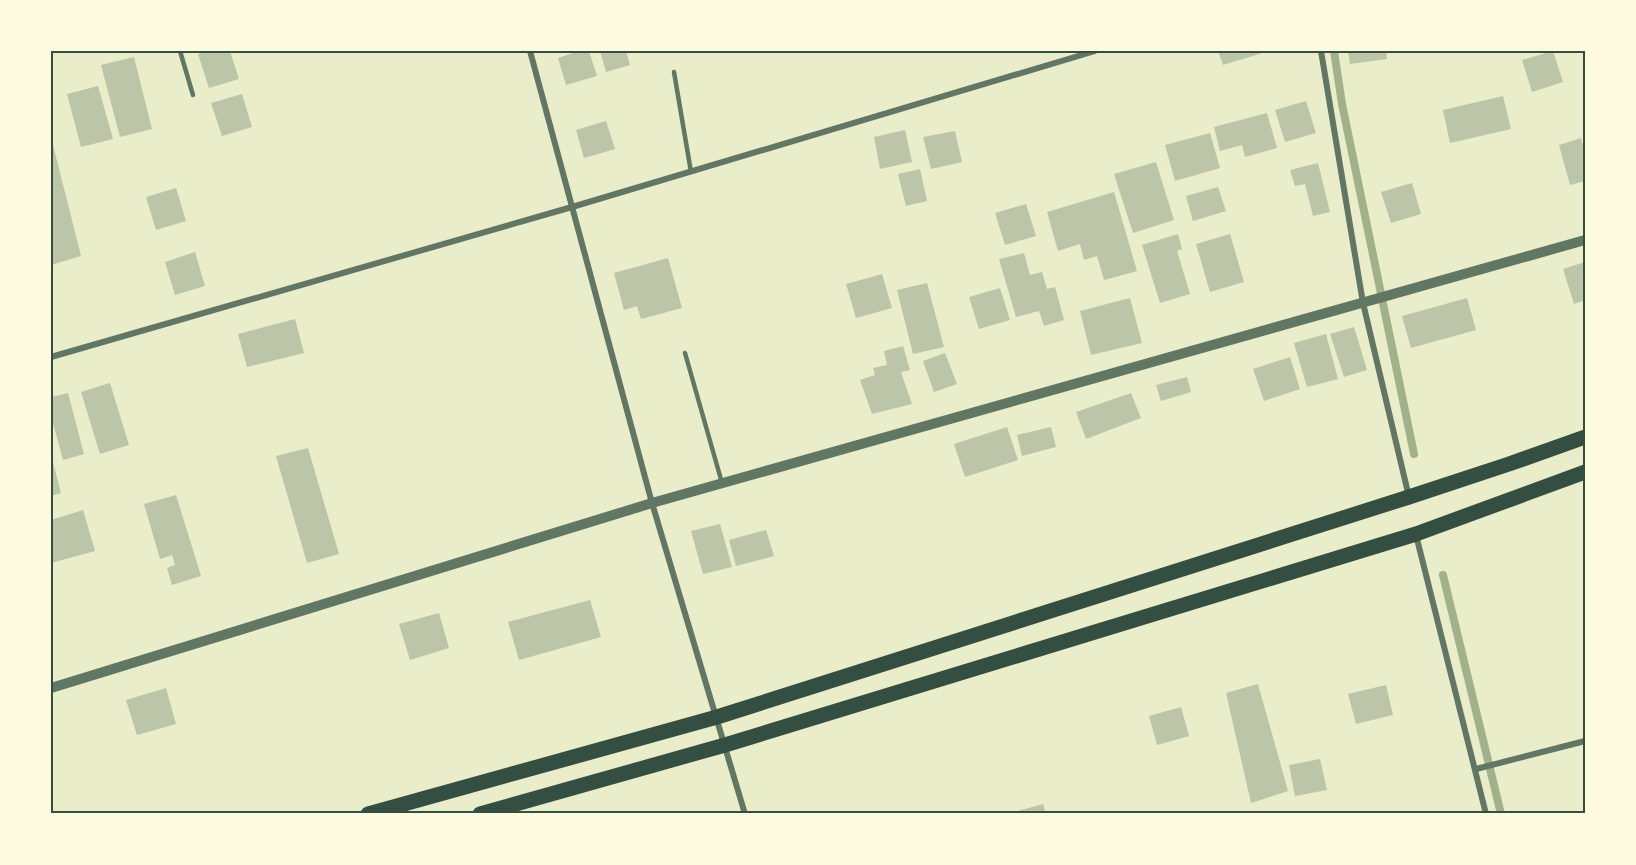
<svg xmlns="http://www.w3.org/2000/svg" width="1636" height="865" viewBox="0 0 1636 865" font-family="'Roboto Condensed',sans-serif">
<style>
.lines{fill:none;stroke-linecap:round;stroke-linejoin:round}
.stream{stroke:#a3b18a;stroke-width:8}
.building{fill:#bcc5a7}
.service{stroke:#617663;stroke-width:4.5}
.minor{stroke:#617663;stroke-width:6}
.tertiary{stroke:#617663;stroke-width:10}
.primary{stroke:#344e41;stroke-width:15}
.neatline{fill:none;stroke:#344e41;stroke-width:2}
</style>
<rect width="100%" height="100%" fill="#e9edc9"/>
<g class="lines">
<!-- stream -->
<g class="stream">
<polyline points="1334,51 1342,104 1414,454"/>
<polyline points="1443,575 1501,814"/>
</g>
</g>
<!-- building -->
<g class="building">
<polygon points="210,51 230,51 239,79 209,88 198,54"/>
<polygon points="579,51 589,51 597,76 566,85 558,58"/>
<polygon points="600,51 626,51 630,65 606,72"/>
<polygon points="1218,51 1266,51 1266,52 1223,65"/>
<polygon points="1348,51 1386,51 1387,59 1350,64"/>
<polygon points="1553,51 1563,82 1532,92 1522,60"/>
<polygon points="134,57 152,129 120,137 101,65"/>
<polygon points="98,86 113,139 81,147 67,94"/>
<polygon points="242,94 252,127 222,136 211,103"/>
<polygon points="1503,96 1511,129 1450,143 1443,110"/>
<polygon points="1306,101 1316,133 1285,142 1275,110"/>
<polygon points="1267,113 1277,148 1245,157 1242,145 1220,151 1214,127"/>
<polygon points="606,121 615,149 584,158 576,130"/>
<polygon points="905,130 912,162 880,169 874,137"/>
<polygon points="955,131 962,162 931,169 923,137"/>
<polygon points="1210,133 1220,168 1175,181 1165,145"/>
<polygon points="1581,138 1585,153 1585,181 1570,185 1559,145"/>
<polygon points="52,141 81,256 51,265 51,142"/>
<polygon points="1156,162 1174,220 1133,233 1114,174"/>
<polygon points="1318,163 1330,212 1313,216 1305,184 1295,186 1290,170"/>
<polygon points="920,169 927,201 906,206 898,174"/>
<polygon points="1412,183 1421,214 1391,223 1381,192"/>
<polygon points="1218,187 1226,211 1193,221 1186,196"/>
<polygon points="176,188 186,221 156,230 146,197"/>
<polygon points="1114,192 1137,271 1104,280 1097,256 1084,260 1080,244 1058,251 1047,212"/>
<polygon points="1026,204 1036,236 1005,245 995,213"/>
<polygon points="1178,234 1182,249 1177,251 1190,294 1160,303 1142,245"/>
<polygon points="1230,234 1244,282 1210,292 1196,244"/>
<polygon points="195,252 205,286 175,295 165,262"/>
<polygon points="1024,253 1030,275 1042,272 1047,289 1055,287 1064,320 1044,326 1039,311 1016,317 999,259"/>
<polygon points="668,258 682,308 641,319 637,306 624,310 614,273"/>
<polygon points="1585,262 1585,300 1574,304 1563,269"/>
<polygon points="882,274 892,308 856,318 846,284"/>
<polygon points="927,283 944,347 913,354 897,290"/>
<polygon points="1000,288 1010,320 979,329 969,297"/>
<polygon points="1130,298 1142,343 1091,355 1080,311"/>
<polygon points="1467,298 1476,330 1411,348 1402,316"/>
<polygon points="295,319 304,353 247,367 238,334"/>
<polygon points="1354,327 1367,370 1344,377 1330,334"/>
<polygon points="1326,334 1338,379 1307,387 1294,343"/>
<polygon points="903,346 910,370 901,372 912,404 872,414 860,380 875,375 873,368 887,365 884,351"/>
<polygon points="945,353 957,384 934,392 923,361"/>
<polygon points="1290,357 1300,389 1264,401 1253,369"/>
<polygon points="1187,377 1191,392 1161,401 1156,385"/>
<polygon points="110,383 129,445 100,454 81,392"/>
<polygon points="68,393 84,454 63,460 51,416 51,397"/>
<polygon points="1131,393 1141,418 1086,439 1076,412"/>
<polygon points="1007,427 1018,460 965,477 954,444"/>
<polygon points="1051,427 1056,447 1022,456 1017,435"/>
<polygon points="308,448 339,554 307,563 276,456"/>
<polygon points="51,455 61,493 51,496"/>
<polygon points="176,495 201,576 172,585 167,568 175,565 172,555 160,559 144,504"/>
<polygon points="83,510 95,551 51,563 51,520"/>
<polygon points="720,524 732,567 703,574 691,531"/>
<polygon points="766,530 774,556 736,566 729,540"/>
<polygon points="590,600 601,637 519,660 508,622"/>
<polygon points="439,613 449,648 410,660 399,624"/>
<polygon points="1258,684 1288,791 1251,803 1226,693"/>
<polygon points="1386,685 1393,715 1356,724 1348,694"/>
<polygon points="166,688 176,724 137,735 126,700"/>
<polygon points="1181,707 1189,736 1157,745 1149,716"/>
<polygon points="1320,759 1327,790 1295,796 1289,765"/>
<polygon points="1043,804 1046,814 1011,814 1011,813"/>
</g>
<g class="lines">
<!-- service -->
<g class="service">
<polyline points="180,51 193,95"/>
<polyline points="674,72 691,172"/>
<polyline points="685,353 722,483"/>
</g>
<!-- minor -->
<g class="minor">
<polyline points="530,51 652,503 745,814"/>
<polyline points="1321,51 1363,303 1409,497"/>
<polyline points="51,357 572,207 1095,51"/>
<polyline points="1416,535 1486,814"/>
<polyline points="1476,769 1585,741"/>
</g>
<!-- tertiary -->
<polyline class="tertiary" points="51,688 652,503 1585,240"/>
<!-- primary -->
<g class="primary">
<polyline points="368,814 717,717 1409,497 1509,464 1585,437"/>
<polyline points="480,814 725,745 1416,534 1585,472"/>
</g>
</g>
<!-- border -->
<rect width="1636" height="865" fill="none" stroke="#fefae0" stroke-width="105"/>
<rect x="52" y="52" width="1532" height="760" class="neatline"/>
</svg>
